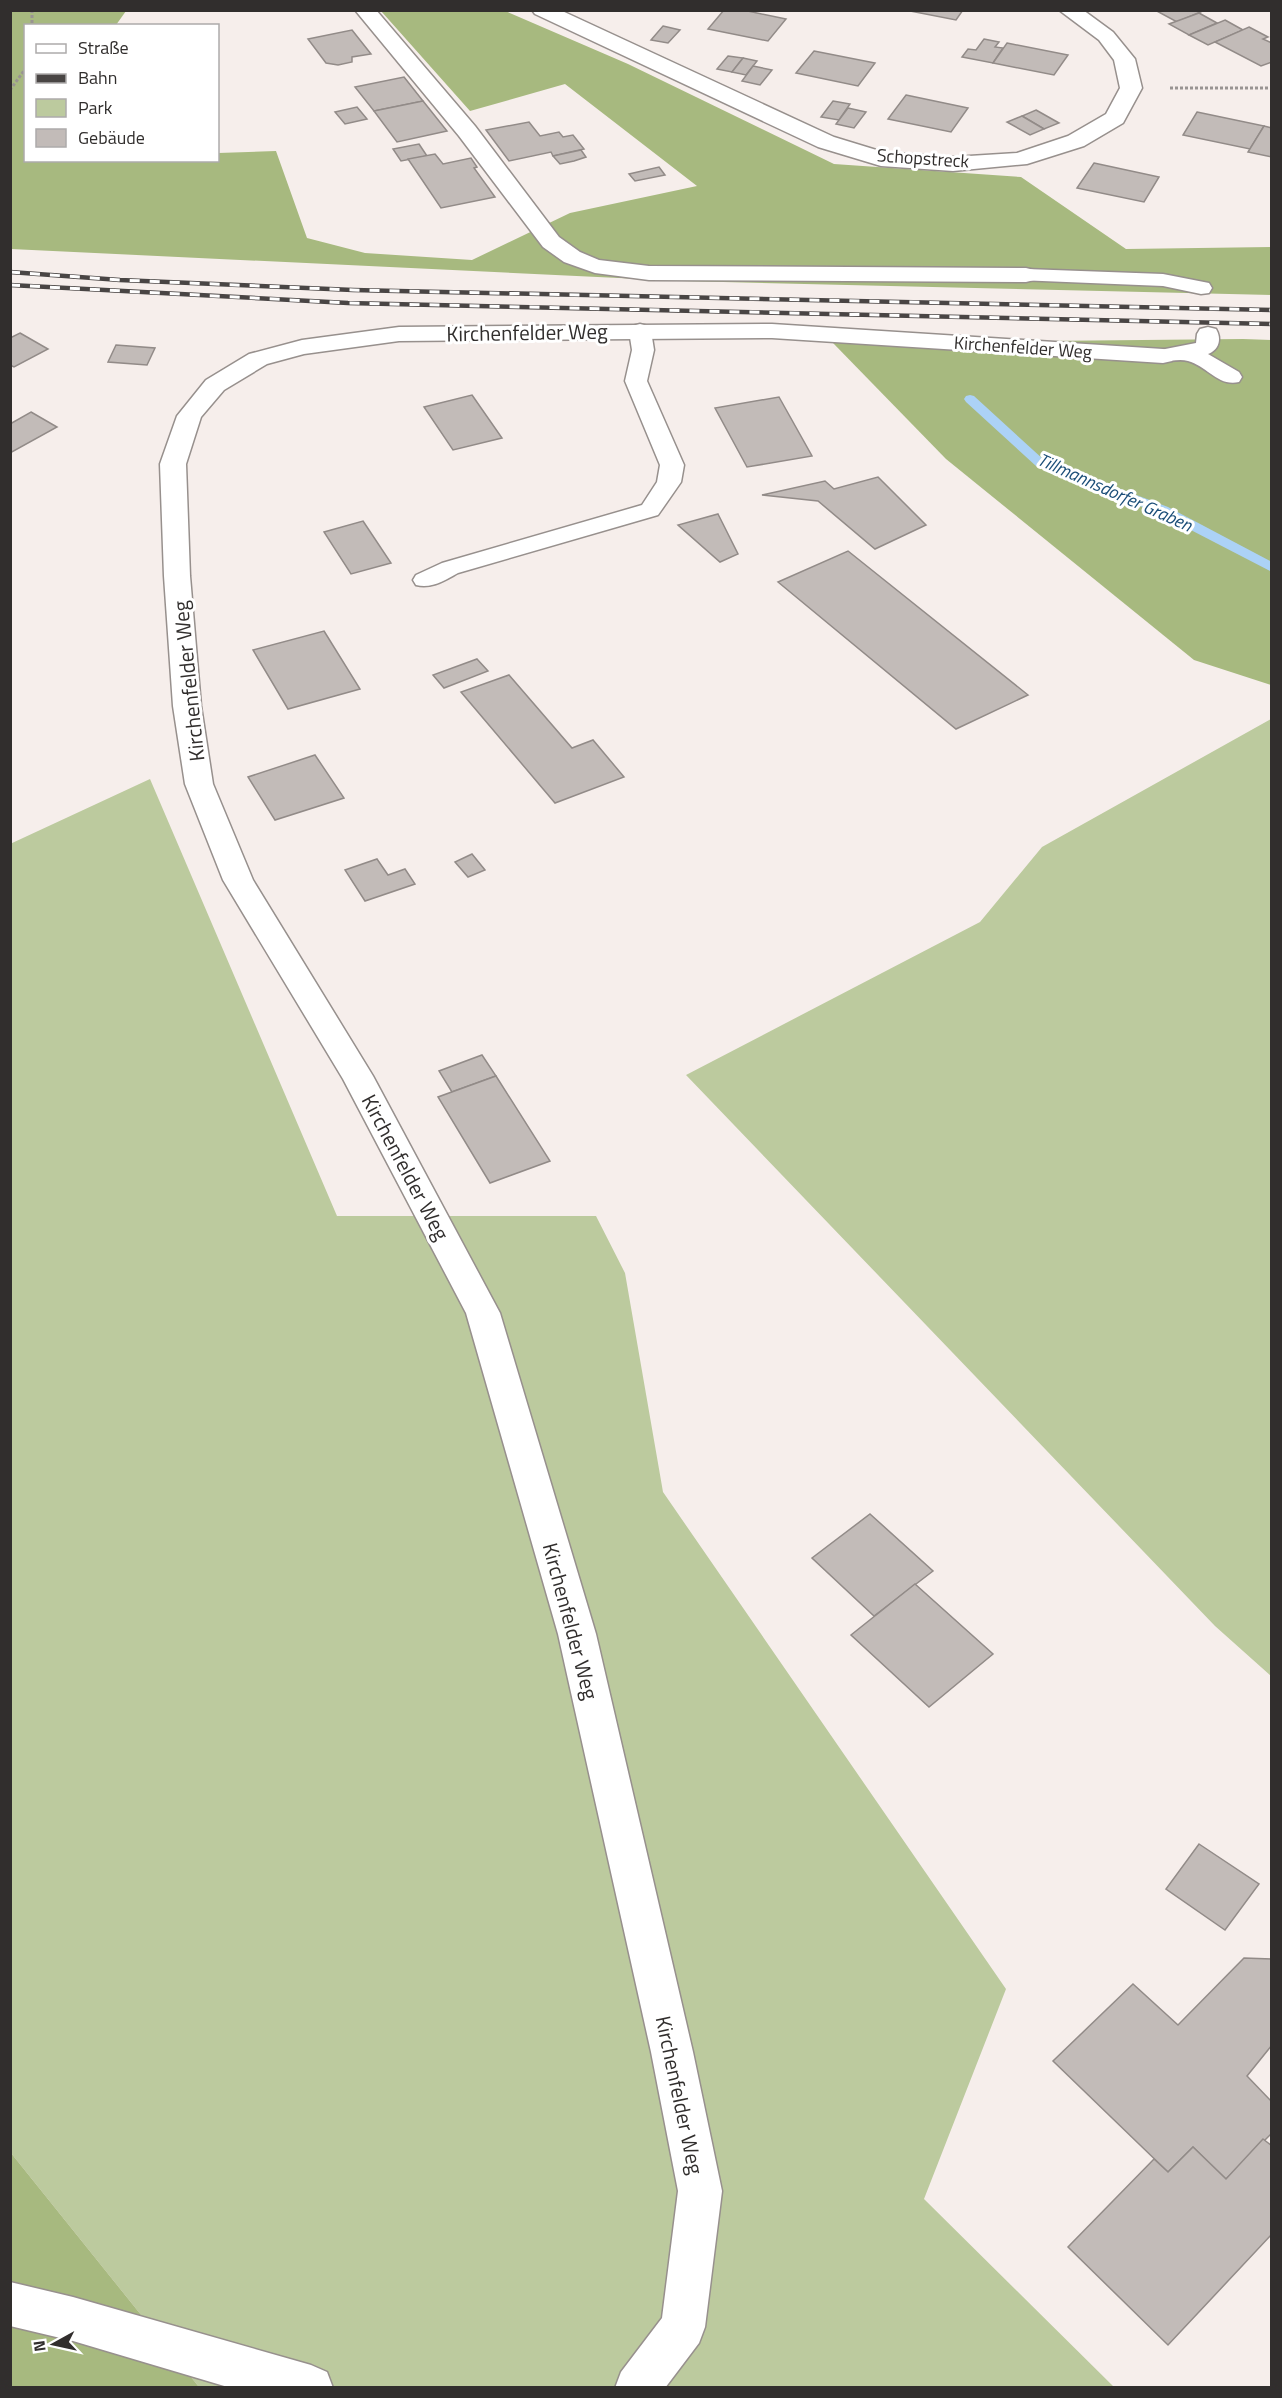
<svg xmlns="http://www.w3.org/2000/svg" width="1282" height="2398" viewBox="0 0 1282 2398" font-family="'Titillium Web',sans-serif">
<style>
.green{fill:#bcca9e}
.forest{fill:#a7b97f}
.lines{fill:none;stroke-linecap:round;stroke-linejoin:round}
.stream{fill:#acd2f6;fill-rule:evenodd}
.building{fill:#c2bbb8;stroke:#928b88;stroke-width:1.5}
.lane-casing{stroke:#97908d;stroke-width:3}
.street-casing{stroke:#97908d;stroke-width:3}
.path{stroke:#999492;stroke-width:3;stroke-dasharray:3 2;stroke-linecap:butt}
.lane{fill:#fff;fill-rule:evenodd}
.street{fill:#fff;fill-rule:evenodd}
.rail-casing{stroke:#494544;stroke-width:4.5}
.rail{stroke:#fff;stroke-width:3;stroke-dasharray:10;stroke-linecap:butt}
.labels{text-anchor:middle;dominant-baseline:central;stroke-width:6;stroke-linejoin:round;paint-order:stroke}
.far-street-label{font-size:18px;fill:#312e2d;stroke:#fff}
.far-water-label{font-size:18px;font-style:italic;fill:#1b4e78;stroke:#fff}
.street-label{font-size:21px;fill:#312e2d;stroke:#fff}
</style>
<rect width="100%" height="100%" fill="#f6eeeb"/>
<!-- green -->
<g class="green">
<polygon points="1271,719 1271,1676 1215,1626 686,1075 980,922 1042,847"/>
<polygon points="150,779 337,1216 596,1216 625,1273 663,1492 1006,1989 924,2199 1114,2387 199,2387 11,2153 10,844"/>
</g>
<!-- forest -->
<g class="forest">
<polygon points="503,10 628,64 834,164 1021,177 1126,249 1271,247 1272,295 682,281 11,249 11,11 126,11 116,25 26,26 25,160 218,160 218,153 276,151 307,238 365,253 472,260 570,213 697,186 565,84 470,111 381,11"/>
<polygon points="1243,339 1271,340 1271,685 1194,660 946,459 833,343"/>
<polygon points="11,2153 199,2387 11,2387"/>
</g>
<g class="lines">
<!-- stream -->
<polygon class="stream" points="970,395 974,396 1044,460 1168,507 1272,562 1272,572 1158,513 1036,466 966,402 964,399 966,396"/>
</g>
<!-- building -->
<g class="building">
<polygon points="724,10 743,10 786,19 768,41 708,29"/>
<polygon points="905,10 963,10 956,20"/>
<polygon points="1155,10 1205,10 1177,22"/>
<polygon points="1199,13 1217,23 1189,35 1169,24"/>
<polygon points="1225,20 1243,30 1208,45 1189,35"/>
<polygon points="663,26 680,30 668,43 651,40"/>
<polygon points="1249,27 1268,37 1263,39 1272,43 1272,62 1261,66 1215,42"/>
<polygon points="352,30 371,54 352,57 352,62 338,65 326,63 308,39"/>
<polygon points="984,39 999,42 995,47 1003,48 993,63 962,57 968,49 976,50"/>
<polygon points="1007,43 1068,55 1054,75 993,63"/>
<polygon points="814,51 875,63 858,86 796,73"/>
<polygon points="728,56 743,58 732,72 717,69"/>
<polygon points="743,58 757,61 746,75 732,72"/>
<polygon points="753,66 772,70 760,85 742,81"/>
<polygon points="404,77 423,101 374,111 355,87"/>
<polygon points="906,95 968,108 951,132 888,119"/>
<polygon points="423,101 447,131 397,142 374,111"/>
<polygon points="833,101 850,104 839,120 821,117"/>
<polygon points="357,107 367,119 345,124 335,112"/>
<polygon points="848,108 866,112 854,128 836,124"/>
<polygon points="1036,110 1059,123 1044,129 1022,116"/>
<polygon points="1197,112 1264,126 1250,149 1183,135"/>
<polygon points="1022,116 1044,129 1030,135 1007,122"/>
<polygon points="529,122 540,136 559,132 563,137 573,135 584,149 553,156 551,152 509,161 486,130"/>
<polygon points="1264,126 1272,128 1272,157 1248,152"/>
<polygon points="419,144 427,156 401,161 393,149"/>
<polygon points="581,150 586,157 574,161 560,164 553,156"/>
<polygon points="435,154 443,164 471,158 477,167 474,168 495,197 441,208 408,159"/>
<polygon points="1094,163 1159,177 1144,202 1077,188"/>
<polygon points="659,167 665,175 635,181 629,174"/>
<polygon points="20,333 48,349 14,367 10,365 10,338"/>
<polygon points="116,345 155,348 147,365 108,362"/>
<polygon points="472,395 502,438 453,450 424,407"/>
<polygon points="779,397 812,456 747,467 715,408"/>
<polygon points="31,412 57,427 10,453 10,424"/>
<polygon points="878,477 926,525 875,549 818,501 762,495 825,481 834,489"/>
<polygon points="718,514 738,554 720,562 678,525"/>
<polygon points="363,521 391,563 351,574 324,532"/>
<polygon points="848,551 1028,695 956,729 778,582"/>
<polygon points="324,631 360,689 288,709 253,650"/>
<polygon points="477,659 488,671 444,688 433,675"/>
<polygon points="509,675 572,748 593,740 624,777 555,803 461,692"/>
<polygon points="315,755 344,798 275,820 248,777"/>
<polygon points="472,854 485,870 468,877 455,862"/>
<polygon points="377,859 388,875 405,869 415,884 365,901 345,870"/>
<polygon points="482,1055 496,1076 452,1092 439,1071"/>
<polygon points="496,1076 550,1161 490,1183 438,1097"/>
<polygon points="870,1514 933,1571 874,1616 812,1558"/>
<polygon points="915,1584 993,1654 929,1707 851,1635"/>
<polygon points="1199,1844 1259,1884 1225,1930 1166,1889"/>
<polygon points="1244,1958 1272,1959 1272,2045 1247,2076 1272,2102 1272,2133 1226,2179 1193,2147 1168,2172 1053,2061 1133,1984 1178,2025"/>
<polygon points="1263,2139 1272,2146 1272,2234 1168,2345 1068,2247 1154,2159 1168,2172 1193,2147 1226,2179"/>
</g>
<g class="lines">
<!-- lane casing -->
<g class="lane-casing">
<g id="lane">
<polygon points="1026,269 1163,274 1209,283 1212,288 1209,293 1201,294 1163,286 1018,280 1015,275 1018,270"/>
<path d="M640,324L648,326L651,331L654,350L647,381L684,465L681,482L658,515L458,573C445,580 432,589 416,585L413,580L416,575L442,563L642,505L657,482L660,465L625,381L632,350L629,331L632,326Z"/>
<path d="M1208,327L1216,329C1222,339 1219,350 1208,354L1239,372L1242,377L1239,382C1218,387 1207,366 1188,361C1178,358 1166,363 1155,361L1152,356L1155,351L1196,343L1197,334L1200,329Z"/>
</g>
</g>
<!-- street casing -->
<g class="street-casing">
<g id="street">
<polygon points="355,10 376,10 475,126 559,237 580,252 599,260 649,266 1026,268 1034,270 1038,275 1034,280 1026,282 649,280 595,273 564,262 543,247 459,136"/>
<polygon points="532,10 560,10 834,137 883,152 953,157 1017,153 1068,136 1106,114 1120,88 1114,60 1099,40 1059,10 1083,10 1113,32 1135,59 1142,88 1123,123 1084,146 1027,164 953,171 881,166 818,147 535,14"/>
<polygon points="772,324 1163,349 1172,351 1175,356 1172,361 1163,363 772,338 399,341 304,354 267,364 224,390 201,417 186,464 190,576 201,706 213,784 253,880 373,1076 500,1313 596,1634 693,2052 722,2191 705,2327 699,2343 665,2388 615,2388 621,2372 662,2318 678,2191 651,2052 558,1634 466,1313 343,1079 223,880 185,784 173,706 164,576 160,464 177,416 206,380 249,354 302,340 399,327"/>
<polygon points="10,2282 73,2297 311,2365 327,2372 333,2388 231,2388 73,2341 10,2326"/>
</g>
</g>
<!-- path -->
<g class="path">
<polyline points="32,10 32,26"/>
<polyline points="1170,88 1272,88"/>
<polyline points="10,90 26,68"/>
</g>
<!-- lane -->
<use href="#lane" class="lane"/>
<!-- street -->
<use href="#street" class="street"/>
<!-- rail casing -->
<g class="rail-casing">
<g id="rail">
<polyline points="10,272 120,280 353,290 1272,310"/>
<polyline points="10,285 348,303 1272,324"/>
</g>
</g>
<!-- rail -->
<use href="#rail" class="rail"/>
</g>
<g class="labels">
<!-- far-street labels -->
<g class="far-street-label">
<text transform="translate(923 158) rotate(4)">Schopstreck</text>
<text transform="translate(1023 347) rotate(4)">Kirchenfelder Weg</text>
</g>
<!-- far-water labels -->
<g class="far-water-label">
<text transform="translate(1115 492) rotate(24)">Tillmannsdorfer Graben</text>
</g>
<!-- street labels -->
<g class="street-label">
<text transform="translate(527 332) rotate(-1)">Kirchenfelder Weg</text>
<text transform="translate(188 681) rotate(-96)">Kirchenfelder Weg</text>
<text transform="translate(406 1167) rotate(62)">Kirchenfelder Weg</text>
<text transform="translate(571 1621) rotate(75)">Kirchenfelder Weg</text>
<text transform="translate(680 2095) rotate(78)">Kirchenfelder Weg</text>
</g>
</g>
<!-- border -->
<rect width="1282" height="2398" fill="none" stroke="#312e2d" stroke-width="24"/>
<!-- legend -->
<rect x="24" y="24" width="195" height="138" fill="#ffffff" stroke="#adabab" stroke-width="1.5"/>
<rect x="36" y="44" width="30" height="9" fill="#ffffff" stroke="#adabab" stroke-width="1.5"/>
<text x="78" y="54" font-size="18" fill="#312e2d">Straße</text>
<rect x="36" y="74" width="30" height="9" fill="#494544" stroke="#adabab" stroke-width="1.5"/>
<text x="78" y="84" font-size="18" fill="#312e2d">Bahn</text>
<rect x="36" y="99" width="30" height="18" fill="#bcca9e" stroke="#adabab" stroke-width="1.5"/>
<text x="78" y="114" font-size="18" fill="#312e2d">Park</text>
<rect x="36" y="129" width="30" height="18" fill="#c2bbb8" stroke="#adabab" stroke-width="1.5"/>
<text x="78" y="144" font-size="18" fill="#312e2d">Gebäude</text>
<!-- north arrow -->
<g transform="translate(54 2344) rotate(262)" stroke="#ffffff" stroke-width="4.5" paint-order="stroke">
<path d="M0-4.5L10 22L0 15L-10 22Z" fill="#312e2d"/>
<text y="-9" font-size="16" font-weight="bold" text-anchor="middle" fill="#312e2d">N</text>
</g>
</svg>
